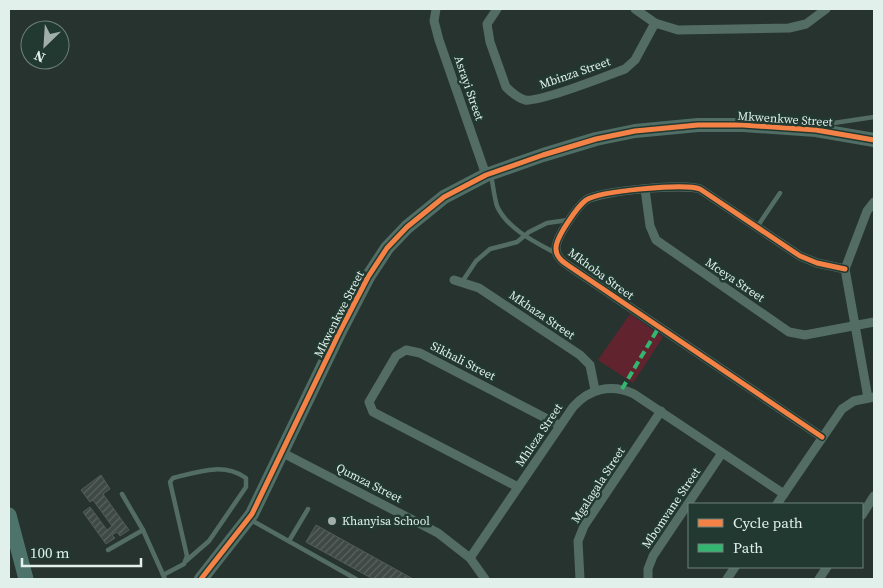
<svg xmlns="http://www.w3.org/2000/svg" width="883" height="588" viewBox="0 0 883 588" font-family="'Source Serif 4',serif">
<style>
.park{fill:#61242f}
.building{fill:url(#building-hatch);stroke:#525d59}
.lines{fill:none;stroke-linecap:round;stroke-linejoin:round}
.lane{stroke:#536d65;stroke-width:4.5}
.street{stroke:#536d65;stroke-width:9}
.secondary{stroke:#506e65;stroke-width:14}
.primary{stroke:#4e736a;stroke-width:15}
.quiet{stroke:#33b770;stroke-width:4;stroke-dasharray:8 4;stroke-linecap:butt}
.cycleway-casing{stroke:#213931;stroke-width:8}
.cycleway{stroke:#f48246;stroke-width:5}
.poi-dot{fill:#a1aea9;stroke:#213931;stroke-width:2}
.labels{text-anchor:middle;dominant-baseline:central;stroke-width:5;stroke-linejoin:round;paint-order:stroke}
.street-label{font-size:12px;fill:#e2f0eb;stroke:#213931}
.poi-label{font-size:12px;fill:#e2f0eb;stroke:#213931;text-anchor:start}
</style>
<defs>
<pattern id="building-hatch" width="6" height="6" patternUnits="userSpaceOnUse" patternTransform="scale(1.25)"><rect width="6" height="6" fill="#3e4844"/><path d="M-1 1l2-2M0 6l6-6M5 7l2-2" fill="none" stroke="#5a635f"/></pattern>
</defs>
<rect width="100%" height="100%" fill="#27332f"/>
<!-- park -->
<polygon class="park" points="630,314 663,337 633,383 598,360"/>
<!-- building -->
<g class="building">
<polygon points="101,475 110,489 103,494 129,530 120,536 117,532 112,535 115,538 106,544 83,512 90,507 107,530 112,526 93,500 90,502 81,490"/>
<polygon points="316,525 413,579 373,579 306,542"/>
</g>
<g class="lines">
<!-- lane -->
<g class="lane">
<polyline points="820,125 874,117"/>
<path d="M491,175C493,185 494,196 497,206C507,229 537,243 557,254"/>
<polyline points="757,227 780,193"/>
<polyline points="462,282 476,261 490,249 517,242 529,232 547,223 568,220"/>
<polyline points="122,494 143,530 165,579"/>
<polyline points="251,520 356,579"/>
<polyline points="289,541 308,509"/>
<polyline points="108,550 143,530"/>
<path d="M163,575L184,564L187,556L170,482L173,478C198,472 223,462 246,478V487L209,541L186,561"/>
</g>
<!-- street -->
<g class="street">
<polyline points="436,9 434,21 439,40 486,175"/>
<path d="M497,9L487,24L490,42L506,87C512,93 518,98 525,100C539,103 609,75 625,69L635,60L655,23"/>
<polyline points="635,9 655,23 678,30 789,28 806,24 826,9"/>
<polyline points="645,189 650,226 656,240 789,332 805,335 874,322"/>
<polyline points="454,280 479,288 580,355 590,365 595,390"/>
<polyline points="868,398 845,269 867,211 874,202"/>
<path d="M822,437L569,266C563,262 556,257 556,249C555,238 578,206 586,200C600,191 684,183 700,189L800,256L817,263L845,269"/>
<polyline points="281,452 438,533 470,558 485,579"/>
<polyline points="518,487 373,412 369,402 396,356 406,350 420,353 559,425"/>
<polyline points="777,504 842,409 854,401 874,397"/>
<polyline points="862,515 874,496"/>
<path d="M470,558L573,407C589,389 611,383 634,394L784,494"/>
<polyline points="580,579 578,541 584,526 661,411"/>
<polyline points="648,579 648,569 653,556 722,453"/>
<polyline points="727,579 735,567"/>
<polyline points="819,579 827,567"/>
</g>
<!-- secondary -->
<polyline class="secondary" points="201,579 252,514 340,331 368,277 387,248 407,227 444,197 486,175 543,155 596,139 635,131 698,125 743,125 816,130 874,140"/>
<!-- primary -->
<polyline class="primary" points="9,515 26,579"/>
<!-- quiet -->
<polyline class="quiet" points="622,389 659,327"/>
<!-- cycleway casing -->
<g class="cycleway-casing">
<g id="cycleway">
<path d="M822,437L569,266C563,262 556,257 556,249C555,238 578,206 586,200C600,191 684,183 700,189L800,256L817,263L845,269"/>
<polyline points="201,579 252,514 340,331 368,277 387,248 407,227 444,197 486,175 543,155 596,139 635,131 698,125 743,125 816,130 874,140"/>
</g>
</g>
<!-- cycleway -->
<use href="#cycleway" class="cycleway"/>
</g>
<!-- markers -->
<circle class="poi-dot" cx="332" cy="521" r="5"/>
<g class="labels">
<!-- street labels -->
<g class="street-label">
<text transform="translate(575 73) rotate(-19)">Mbinza Street</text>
<text transform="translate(469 88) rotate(71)">Asrayi Street</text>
<text transform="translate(785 119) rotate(4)">Mkwenkwe Street</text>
<text transform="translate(601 274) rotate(36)">Mkhoba Street</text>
<text transform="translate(735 280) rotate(34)">Mceya Street</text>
<text transform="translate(339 314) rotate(-63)">Mkwenkwe Street</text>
<text transform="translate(542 315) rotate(34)">Mkhaza Street</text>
<text transform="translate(463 361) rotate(27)">Sikhali Street</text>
<text transform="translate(539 435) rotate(-56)">Mhleza Street</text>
<text transform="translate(369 483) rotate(27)">Qumza Street</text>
<text transform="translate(598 485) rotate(-57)">Mgalagala Street</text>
<text transform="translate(671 508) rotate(-56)">Mbomvane Street</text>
</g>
<!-- poi labels -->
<g class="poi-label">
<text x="342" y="521">Khanyisa School</text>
</g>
</g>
<!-- border -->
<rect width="883" height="588" fill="none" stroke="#e2f0eb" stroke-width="20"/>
<!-- legend -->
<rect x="688" y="503" width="175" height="65" fill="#213931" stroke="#6e827b"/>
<rect x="698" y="519" width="25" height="8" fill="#f48246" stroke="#6e827b"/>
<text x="733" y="528" font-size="15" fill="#e2f0eb">Cycle path</text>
<rect x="698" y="544" width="25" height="8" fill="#33b770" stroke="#6e827b"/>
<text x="733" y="553" font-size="15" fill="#e2f0eb">Path</text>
<!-- north arrow -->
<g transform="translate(45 45) rotate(205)"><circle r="24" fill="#213931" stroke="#6e827b"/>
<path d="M0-4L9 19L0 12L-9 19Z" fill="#a1aea9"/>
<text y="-8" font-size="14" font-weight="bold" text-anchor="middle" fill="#e2f0eb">N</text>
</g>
<!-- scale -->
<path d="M22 558v8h119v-8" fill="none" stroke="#e2f0eb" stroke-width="2.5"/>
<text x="30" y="558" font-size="15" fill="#e2f0eb" stroke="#213931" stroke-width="4" paint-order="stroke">100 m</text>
</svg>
